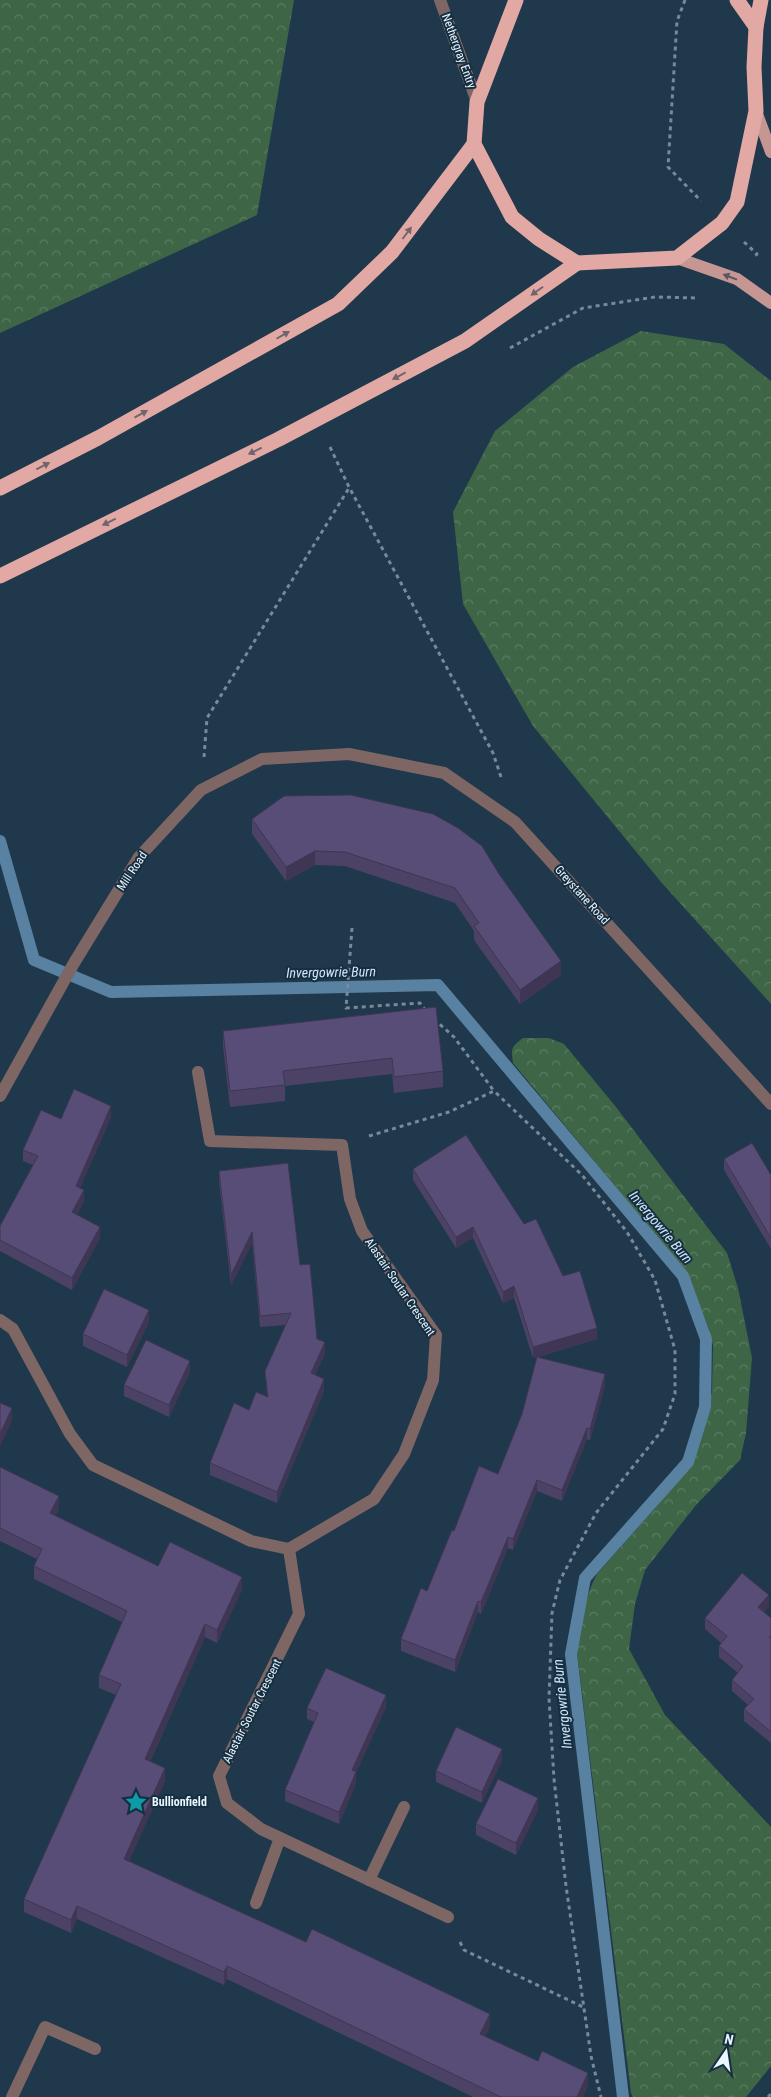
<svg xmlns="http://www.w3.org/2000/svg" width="771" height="2097" viewBox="0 0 771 2097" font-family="'Roboto Condensed',sans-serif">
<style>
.forest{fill:url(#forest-crowns)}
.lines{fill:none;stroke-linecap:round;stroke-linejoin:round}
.stream{stroke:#5981a1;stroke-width:12}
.path{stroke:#778a99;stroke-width:3;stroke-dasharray:4 4;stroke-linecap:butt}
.minor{stroke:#7e6664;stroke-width:12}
.major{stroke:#c59692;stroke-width:12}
.highway{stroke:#e1a8a4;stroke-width:15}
.wall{fill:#4c4266}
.shaded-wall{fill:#3e3653}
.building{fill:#584d77;stroke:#3e3653}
.oneway{fill:#71656d}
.oneway2{fill:#5b5861}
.labels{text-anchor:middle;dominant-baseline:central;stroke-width:4;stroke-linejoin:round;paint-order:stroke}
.street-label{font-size:12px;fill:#e9f5ff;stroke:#152e40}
.poi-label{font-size:12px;font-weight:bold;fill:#e9f5ff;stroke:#152e40;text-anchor:start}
.water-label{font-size:14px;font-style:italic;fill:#cee7fc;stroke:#152e40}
</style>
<defs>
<pattern id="forest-crowns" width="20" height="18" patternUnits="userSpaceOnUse" patternTransform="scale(1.25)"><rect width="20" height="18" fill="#3e6646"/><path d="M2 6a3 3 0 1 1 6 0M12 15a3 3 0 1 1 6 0" fill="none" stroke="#5a7c62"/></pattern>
</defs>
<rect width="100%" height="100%" fill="#1f384b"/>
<!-- forest -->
<g class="forest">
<polygon points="0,0 294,0 257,215 0,333"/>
<polygon points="641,331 724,344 771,381 771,1004 661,882 533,726 463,604 453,512 495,431 573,367"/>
<path d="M523,1038H549L564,1044L616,1107L727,1253L738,1288L752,1358L746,1433L740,1460L696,1505L645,1570L635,1604L629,1649L665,1715L771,1827V2066L746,2097H633L631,2093L577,1653C580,1627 584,1597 597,1574L657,1506L690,1463L695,1453L712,1392L713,1346L709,1329L687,1273L513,1063C511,1048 511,1047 523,1038Z"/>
</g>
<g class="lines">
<!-- stream -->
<polyline class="stream" points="0,841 34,960 111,992 438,985 683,1276 706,1339 705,1407 688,1462 585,1578 571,1654 623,2097"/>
<!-- path -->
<g class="path">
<polyline points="685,0 677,21 668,167 701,201"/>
<polyline points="744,242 757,254 755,256"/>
<polyline points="510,348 583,308 655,297 698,298"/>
<polyline points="330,447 349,487 493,753 501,777"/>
<polyline points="204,757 207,718 349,488"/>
<polyline points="352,928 346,1008 420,1003 426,1011"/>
<polyline points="434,1019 454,1037 494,1091"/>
<polyline points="369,1136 449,1112 494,1091 582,1175 627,1232 655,1280 675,1350 675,1394 663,1429 596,1513 560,1580 552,1613 549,1698 554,1779 566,1886 591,2056 601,2097"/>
<polyline points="460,1942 464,1950 583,2007"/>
<polyline points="768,2097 771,2094"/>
</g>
<!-- minor -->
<g class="minor">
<polyline points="440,0 477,102"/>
<polyline points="0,1096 74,963 139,857 201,790 262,759 349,754 444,773 515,822 771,1104"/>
<polyline points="0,1320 13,1329 70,1434 93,1465 251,1541 289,1549 374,1499 404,1454 433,1380 436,1335 362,1231 350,1199 342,1145 210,1141 198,1072"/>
<polyline points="289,1549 299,1614 219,1776 227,1803 261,1829 448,1917"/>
<polyline points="369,1880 404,1807"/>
<polyline points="256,1903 280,1838"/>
<polyline points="12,2097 45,2027 95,2049"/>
</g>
<!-- major -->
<g class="major">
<polyline points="756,111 771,152"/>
<polyline points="677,258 737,279 771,303"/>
</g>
<!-- highway -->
<g class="highway">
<polyline points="516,0 477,102 474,144 512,217 539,239 577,263 677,258 722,223 737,202 756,111 754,67 756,27 737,0"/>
<polyline points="756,27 761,0"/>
<polyline points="0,488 98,438 338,304 392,252 474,144"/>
<polyline points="0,576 279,439 465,341 577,263"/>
</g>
</g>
<!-- wall -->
<g class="wall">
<polygon points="252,819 499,874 561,975 520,1004 474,940 474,931 455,903 345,866 315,865 286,881 252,834"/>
<polygon points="436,1007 443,1071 443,1087 394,1093 392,1074 285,1086 285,1101 230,1107 223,1046 223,1031"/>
<polygon points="111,1117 80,1188 84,1201 77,1215 100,1238 72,1290 0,1251 0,1226 33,1165 23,1161 23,1150 61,1119"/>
<polygon points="724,1159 771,1175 771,1249 724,1170"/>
<polygon points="413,1169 524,1224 563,1276 597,1339 538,1357 605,1386 590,1440 587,1439 562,1501 537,1491 513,1550 508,1548 481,1614 478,1612 455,1672 401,1651 401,1639 427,1591 454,1531 498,1474 522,1414 537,1357 533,1358 514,1298 503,1303 473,1238 456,1248 413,1180"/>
<polygon points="219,1171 300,1265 317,1339 325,1354 315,1375 324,1391 277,1503 210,1475 210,1463 249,1410 267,1397 265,1371 286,1325 260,1327 252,1243 231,1286 219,1182"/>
<polygon points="149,1322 127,1367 83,1346 83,1334"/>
<polygon points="190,1372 169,1417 124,1396 124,1385"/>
<polygon points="0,1467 59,1509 55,1516 158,1566 242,1590 217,1643 205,1637 150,1762 165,1781 129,1861 490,2027 485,2036 588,2086 583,2097 473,2097 227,1979 224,1985 77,1919 71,1933 24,1912 24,1899 116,1695 99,1688 99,1675 122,1622 34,1579 34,1566 37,1559 0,1541"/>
<polygon points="769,1606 764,1612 771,1618 771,1743 744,1721 744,1709 748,1705 732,1691 732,1680 738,1673 719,1657 719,1646 721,1643 705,1629 705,1618"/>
<polygon points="386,1707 356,1773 356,1783 339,1824 285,1801 285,1790 314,1722 307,1719 307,1708"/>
<polygon points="502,1760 482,1803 436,1782 436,1771"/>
<polygon points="538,1810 516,1855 476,1835 476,1824"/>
</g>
<!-- shaded-wall -->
<g class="shaded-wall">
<polygon points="315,851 315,865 286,881 286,867"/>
<polygon points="561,961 561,975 520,1004 520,990"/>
<polygon points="111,1106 111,1117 76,1197 76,1186"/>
<polygon points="84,1190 84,1201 72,1224 72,1212"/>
<polygon points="100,1227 100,1238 72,1290 72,1278"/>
<polygon points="473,1227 473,1238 456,1248 456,1237"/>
<polygon points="252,1232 252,1243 231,1286 231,1275"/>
<polygon points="514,1286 514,1298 503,1303 503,1292"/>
<polygon points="149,1310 149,1322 127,1367 127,1355"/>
<polygon points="597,1328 597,1339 533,1358 533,1347"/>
<polygon points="325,1342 325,1354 311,1385 311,1373"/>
<polygon points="190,1361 190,1372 169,1417 169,1405"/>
<polygon points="605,1374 605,1386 590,1440 590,1429"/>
<polygon points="324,1379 324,1391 277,1503 277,1492"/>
<polygon points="12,1408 12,1421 0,1447 0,1434"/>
<polygon points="587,1428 587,1439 562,1501 562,1490"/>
<polygon points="537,1480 537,1491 513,1550 513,1539"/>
<polygon points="59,1496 59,1509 50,1526 50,1513"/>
<polygon points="508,1537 508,1548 481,1614 481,1602"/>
<polygon points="242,1577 242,1590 217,1643 217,1630"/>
<polygon points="769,1595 769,1606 758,1618 758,1607"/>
<polygon points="478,1601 478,1612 455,1672 455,1660"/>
<polygon points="205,1624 205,1637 145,1772 145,1759"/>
<polygon points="386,1695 386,1707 356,1773 356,1783 339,1824 339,1812 352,1770"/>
<polygon points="502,1749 502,1760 482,1803 482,1792"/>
<polygon points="165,1768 165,1781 124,1872 124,1859"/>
<polygon points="538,1798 538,1810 516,1855 516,1843"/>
<polygon points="77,1906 77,1919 71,1933 71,1920"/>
<polygon points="227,1966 227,1979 224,1985 224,1972"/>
<polygon points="490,2014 490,2027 480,2047 480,2034"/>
<polygon points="588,2073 588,2086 583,2097 577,2097"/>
</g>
<!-- building -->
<g class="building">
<polygon points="351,795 433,814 458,828 482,846 499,874 561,961 520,990 474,926 479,923 455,888 345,852 315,851 286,867 252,819 284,796"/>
<polygon points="436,1007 443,1071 394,1077 392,1058 283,1071 285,1085 230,1091 223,1031"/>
<polygon points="74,1089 111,1106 76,1186 84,1190 72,1212 100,1227 72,1278 0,1240 0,1226 38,1156 23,1150 41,1110 61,1119"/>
<polygon points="466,1135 524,1224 536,1219 563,1276 580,1271 597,1328 533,1347 514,1286 503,1292 473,1227 456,1237 413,1169"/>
<polygon points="752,1143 771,1175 771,1238 724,1159"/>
<polygon points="288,1163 300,1265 310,1264 317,1339 325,1342 311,1373 324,1379 277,1492 210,1463 234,1403 249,1410 256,1392 268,1397 265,1371 291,1313 260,1316 252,1232 231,1275 219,1171"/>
<polygon points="104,1289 149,1310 127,1355 83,1334"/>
<polygon points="146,1340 190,1361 169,1405 124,1385"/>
<polygon points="537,1357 605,1374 590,1429 587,1428 562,1490 537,1480 513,1539 508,1537 481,1602 478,1601 455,1660 401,1639 421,1588 427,1591 452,1530 454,1531 479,1466 498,1474 522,1414"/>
<polygon points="0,1403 12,1408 0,1434"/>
<polygon points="0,1467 59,1496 50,1513 158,1566 170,1542 242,1577 217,1630 205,1624 145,1759 165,1768 124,1859 306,1942 312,1929 490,2014 480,2034 538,2061 542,2051 588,2073 577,2097 501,2097 227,1966 224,1972 77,1906 71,1920 24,1899 121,1684 99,1675 127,1611 34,1566 42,1549 0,1528"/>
<polygon points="742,1573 769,1595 758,1607 771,1618 771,1635 769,1637 771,1639 771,1732 744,1709 754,1699 732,1680 743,1666 719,1646 727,1636 705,1618"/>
<polygon points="326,1668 386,1695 352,1770 356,1772 339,1812 285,1790 318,1713 307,1708"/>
<polygon points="456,1727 502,1749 482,1792 436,1771"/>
<polygon points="498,1779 538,1798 516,1843 476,1824"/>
</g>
<!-- one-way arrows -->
<defs><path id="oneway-solid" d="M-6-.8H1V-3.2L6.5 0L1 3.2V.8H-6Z" transform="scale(1.25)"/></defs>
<g class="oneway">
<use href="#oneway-solid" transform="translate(407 233) rotate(-53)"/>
<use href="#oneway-solid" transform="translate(537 291) rotate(145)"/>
<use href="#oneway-solid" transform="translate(283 335) rotate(-30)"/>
<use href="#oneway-solid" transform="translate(399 376) rotate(152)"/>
<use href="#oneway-solid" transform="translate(141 414) rotate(-29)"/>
<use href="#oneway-solid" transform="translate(255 451) rotate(154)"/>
<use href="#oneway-solid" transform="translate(43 466) rotate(-27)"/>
<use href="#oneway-solid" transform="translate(109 522) rotate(154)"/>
</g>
<use class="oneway2" href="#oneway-solid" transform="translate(730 277) rotate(-159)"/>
<!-- icons -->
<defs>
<g id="sight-bare" transform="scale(1.725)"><path d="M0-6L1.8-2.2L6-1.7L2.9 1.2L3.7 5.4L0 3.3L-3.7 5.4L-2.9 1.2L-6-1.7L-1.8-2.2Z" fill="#0f9aa8" stroke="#152e40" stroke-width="2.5" paint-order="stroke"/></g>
</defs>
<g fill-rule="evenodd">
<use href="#sight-bare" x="136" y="1802"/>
</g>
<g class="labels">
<!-- street labels -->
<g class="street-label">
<text transform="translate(459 51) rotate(70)">Nethergray Entry</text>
<text transform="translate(132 871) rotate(-56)">Mill Road</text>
<text transform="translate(582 895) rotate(48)">Greystane Road</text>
<text transform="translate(400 1287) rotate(56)">Alastair Soutar Crescent</text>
<text transform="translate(252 1711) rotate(-63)">Alastair Soutar Crescent</text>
</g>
<!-- poi labels -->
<g class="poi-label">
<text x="152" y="1802">Bullionfield</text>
</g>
<!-- water labels -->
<g class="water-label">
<text transform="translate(331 972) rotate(-1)">Invergowrie Burn</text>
<text transform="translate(661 1227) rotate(50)">Invergowrie Burn</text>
<text transform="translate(562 1704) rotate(-96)">Invergowrie Burn</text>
</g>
</g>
<!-- north arrow -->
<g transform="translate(726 2052) rotate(13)" stroke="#152e40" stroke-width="4" paint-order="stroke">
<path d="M0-4L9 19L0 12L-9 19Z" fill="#e9f5ff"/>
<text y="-8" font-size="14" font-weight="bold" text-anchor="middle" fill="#e9f5ff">N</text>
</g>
</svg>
